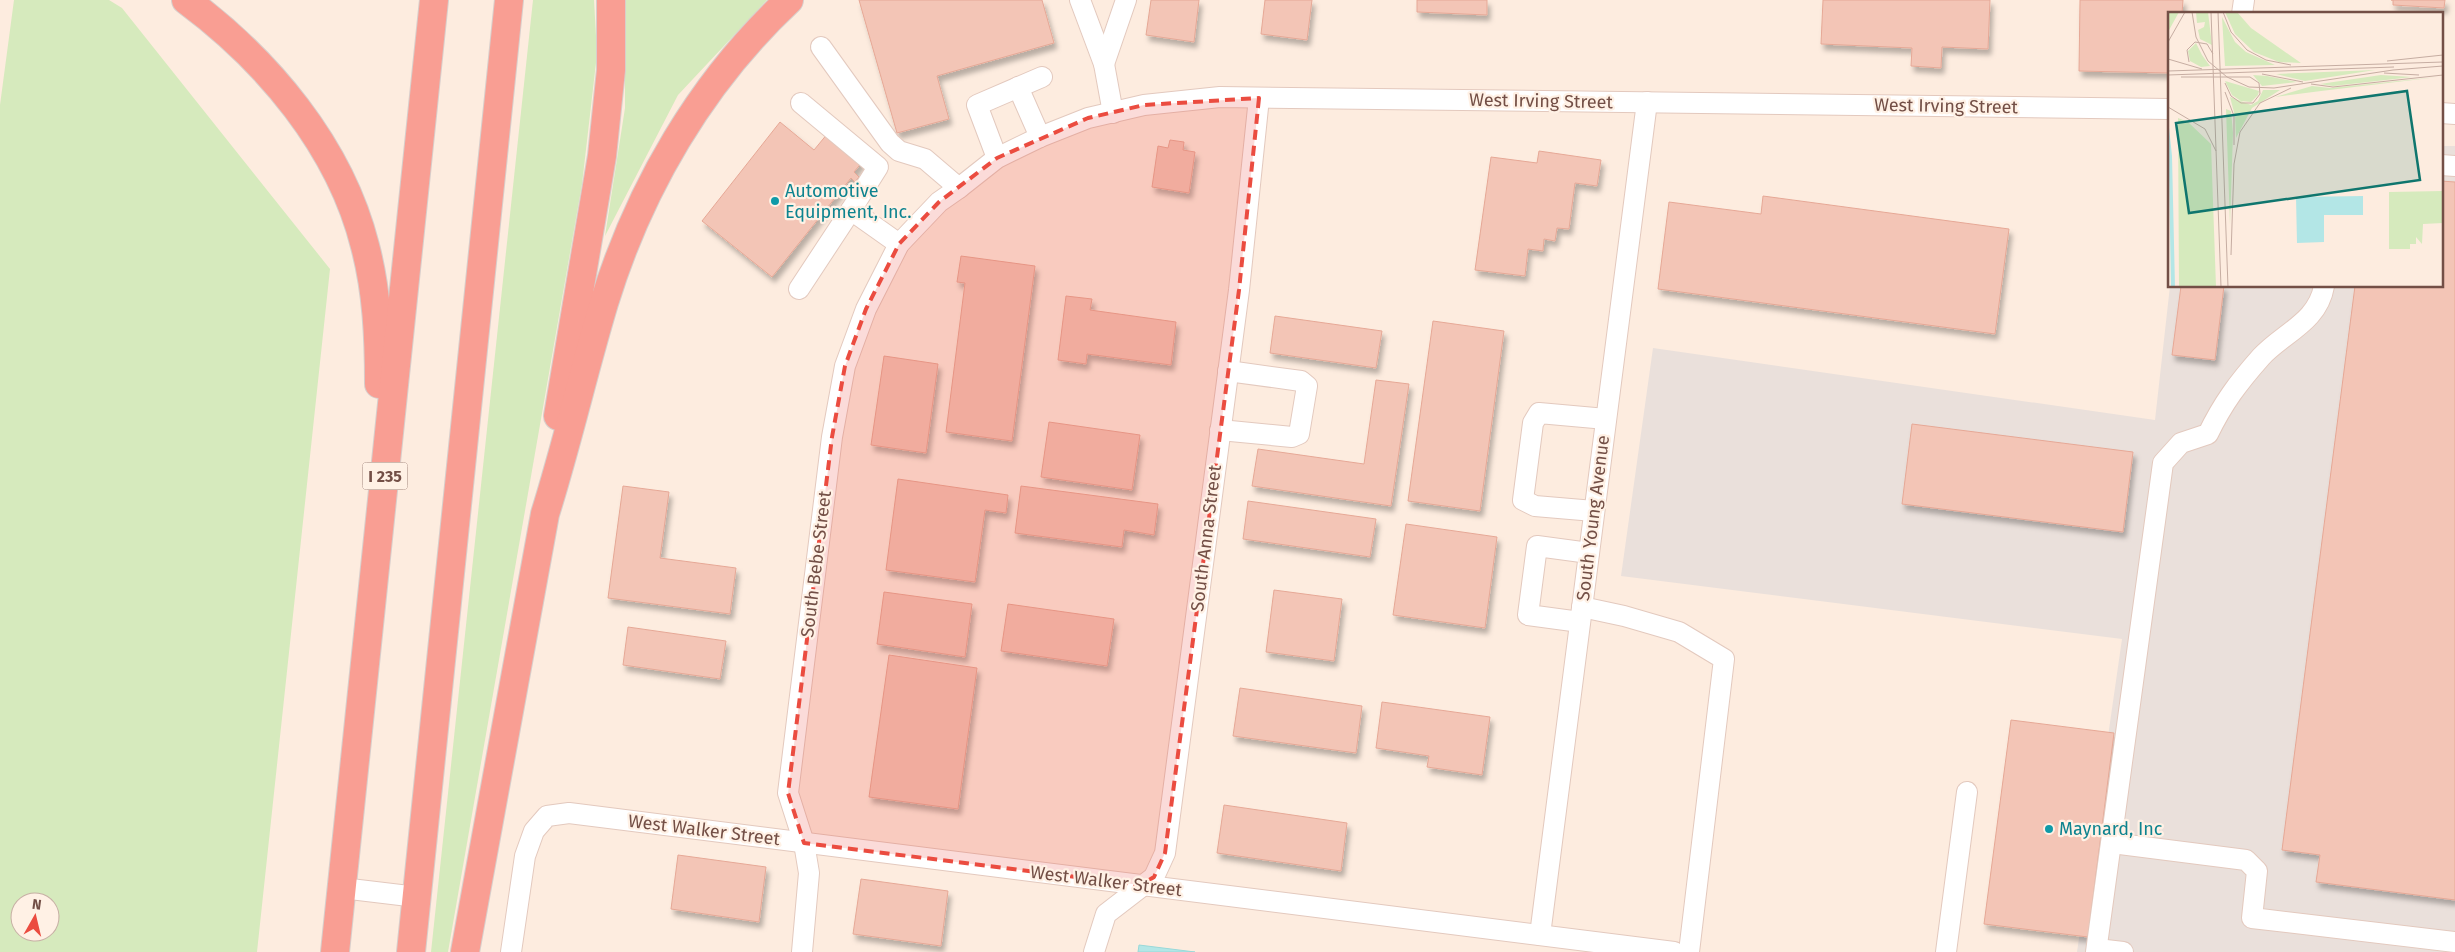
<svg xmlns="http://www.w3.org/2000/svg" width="2455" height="952" viewBox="0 0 2455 952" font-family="'Fira Sans',sans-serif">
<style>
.industrial{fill:#eae0db}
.green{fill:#d6eabd;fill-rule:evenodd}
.water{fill:#b3e6e6;stroke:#99d8d8}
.building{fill:#f3c5b6;stroke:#e6a896;filter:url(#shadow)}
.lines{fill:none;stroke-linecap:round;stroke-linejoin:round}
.minor-casing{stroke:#e3c9be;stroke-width:22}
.highway-casing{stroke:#d8cecb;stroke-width:30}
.minor{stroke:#fff;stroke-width:20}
.highway{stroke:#f99e93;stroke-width:28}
.marked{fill:#eb4c40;fill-opacity:0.2;stroke:#eb4c40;stroke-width:4;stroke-dasharray:10 6;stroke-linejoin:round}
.culture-dot{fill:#0f9aa8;stroke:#fff1e5;stroke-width:2}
.labels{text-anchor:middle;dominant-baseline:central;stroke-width:4.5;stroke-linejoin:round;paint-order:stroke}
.shield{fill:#fff1e5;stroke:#9d8076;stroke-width:1}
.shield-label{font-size:16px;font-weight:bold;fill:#734f46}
.street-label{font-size:18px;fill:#734f46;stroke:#fff1e5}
.culture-label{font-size:18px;fill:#0d838f;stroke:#fff1e5;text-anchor:start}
.inset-road{fill:none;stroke:#c6ada2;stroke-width:1}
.view{fill:#0f766e;fill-opacity:0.15;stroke:#0f766e;stroke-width:2.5}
.inset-edge{fill:none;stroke:#734f46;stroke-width:2.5}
</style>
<defs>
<filter id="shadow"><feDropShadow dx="3" dy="5.5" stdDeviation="2.5" flood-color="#0004"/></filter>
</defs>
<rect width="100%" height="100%" fill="#fdecdf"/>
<!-- industrial -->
<polygon class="industrial" points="2441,146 2455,146 2455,952 2077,952 2122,639 1621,576 1653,348 2155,420 2170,286 2441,286"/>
<!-- green -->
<g class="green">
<path d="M14,0H109L122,8L330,269L257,952H0V105ZM20,902H50V932H20Z"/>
<polygon points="533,0 594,0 597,54 582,184 448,952 431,952"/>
<polygon points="625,0 767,0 678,95 605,236 625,108"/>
</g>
<!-- water -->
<polygon class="water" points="1139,945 1195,952 1138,952"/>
<!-- building -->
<g class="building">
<polygon points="859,0 1042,0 1054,43 937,76 949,119 897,133"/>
<polygon points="1151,0 1199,0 1194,42 1146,35"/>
<polygon points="1265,0 1312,0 1307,40 1261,34"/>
<polygon points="1417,0 1487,0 1487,15 1417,12"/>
<polygon points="1823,0 1990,0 1988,49 1942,47 1941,68 1911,66 1912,48 1821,44"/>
<polygon points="2080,0 2183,0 2182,14 2169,14 2169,73 2079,71"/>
<polygon points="2391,0 2445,0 2444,8 2393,5 2393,0"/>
<polygon points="780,122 814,150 828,133 863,161 854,172 859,177 855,182 851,178 772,277 702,221"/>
<polygon points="1170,140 1184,142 1183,150 1195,152 1189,193 1152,187 1158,146 1168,148"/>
<polygon points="1539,151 1601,160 1597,186 1575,183 1569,229 1557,228 1555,241 1544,239 1543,251 1528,249 1525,276 1475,270 1491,157 1537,163"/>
<polygon points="2441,181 2455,182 2455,900 2316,882 2320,855 2282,850 2355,286 2441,286"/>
<polygon points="1763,196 2009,229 1995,334 1658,289 1669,202 1761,214"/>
<polygon points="961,256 1035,266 1012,441 946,432 965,283 957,282"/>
<polygon points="2181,286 2224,286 2215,360 2172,355"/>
<polygon points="1066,296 1092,299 1090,310 1176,322 1171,365 1087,354 1086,364 1058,360"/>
<polygon points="1275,316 1382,331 1376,368 1270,353"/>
<polygon points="1433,321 1504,331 1480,511 1408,501"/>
<polygon points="884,356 938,364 926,453 871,445"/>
<polygon points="1376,380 1409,384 1391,506 1252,486 1258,449 1364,464"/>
<polygon points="1049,422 1140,435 1132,490 1041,477"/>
<polygon points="1912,424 2133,452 2123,532 1902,504"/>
<polygon points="898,479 1008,495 1006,513 985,510 975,582 886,570"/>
<polygon points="623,486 669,492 660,558 736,568 730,614 608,598"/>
<polygon points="1021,486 1158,504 1154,535 1124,530 1122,547 1015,533"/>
<polygon points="1248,501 1376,519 1370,557 1243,539"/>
<polygon points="1406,524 1497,537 1485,628 1393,615"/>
<polygon points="1274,590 1342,599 1334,661 1266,652"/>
<polygon points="884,592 972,604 965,657 877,644"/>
<polygon points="1008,604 1114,619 1107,666 1001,651"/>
<polygon points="628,627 726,641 720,679 623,665"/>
<polygon points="889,655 977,668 958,809 869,797"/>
<polygon points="1240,688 1362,706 1356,753 1233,736"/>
<polygon points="1382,702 1490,717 1482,775 1427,767 1429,756 1376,748"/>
<polygon points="2011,720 2114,733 2088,937 1984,924"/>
<polygon points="1224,805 1347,823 1341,871 1217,853"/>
<polygon points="678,855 766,867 759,922 671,909"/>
<polygon points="861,879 948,891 941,946 853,934"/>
</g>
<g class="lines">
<!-- minor casing -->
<g class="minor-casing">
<g id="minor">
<polyline points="1080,0 1104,64 1113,113"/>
<polyline points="2242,14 2244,0"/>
<polyline points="821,47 890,143 899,151 925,159 959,188"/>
<polyline points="1104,64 1126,0"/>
<polyline points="1018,87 1040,137"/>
<polyline points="801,103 878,167 851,210"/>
<polyline points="2441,113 2455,114"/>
<polyline points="997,158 977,105 1042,77"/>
<polyline points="2441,165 2455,166"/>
<polyline points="799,289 851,210 899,244"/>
<polyline points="1220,430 1292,437 1299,434 1307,386 1301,381 1228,371"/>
<polyline points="1594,511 1535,506 1523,500 1533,423 1539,413 1606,419"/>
<polyline points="1582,607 1624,616 1679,632 1724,659 1689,952"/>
<polyline points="1580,622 1528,615 1537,546 1589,553"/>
<polyline points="2112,843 2246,860 2257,871 2252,918 2455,942"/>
<polyline points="342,888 417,897"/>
<polyline points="1540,935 1647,102"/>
<polyline points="2097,949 2123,952"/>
<polyline points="511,952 525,856 534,831 547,816 569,813 1674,952"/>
<polyline points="802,952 809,873 804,843 788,793 832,437 845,366 866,309 899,244 939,202 959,188 997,158 1040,137 1088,118 1144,105 1220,97 2169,109"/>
<polyline points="1094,952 1106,914 1154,877 1165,853 1239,290 1259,98"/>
<polyline points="1946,952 1967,792"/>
<path d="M2096,952L2163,463L2181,443L2208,434C2223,403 2238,383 2261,357C2283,333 2318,322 2324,286"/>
</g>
</g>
<!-- highway casing -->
<g class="highway-casing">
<g id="highway">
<path d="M186,0C267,60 340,146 365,246C377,291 379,338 379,384"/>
<polyline points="558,416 602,156 611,70 611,0"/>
<polyline points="335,952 434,0"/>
<polyline points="411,952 509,0"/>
<path d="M465,952L545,514C567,444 583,373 604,303C639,189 701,82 789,0"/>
</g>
</g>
<!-- minor -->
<use href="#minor" class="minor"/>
<!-- highway -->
<use href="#highway" class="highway"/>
</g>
<!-- marked area -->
<path class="marked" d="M1259,98L1239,290L1165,853L1154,877L1141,885L804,843L788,793L832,437L845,366L866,309L899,244L939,202L997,158L1088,118L1144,105Z"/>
<!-- markers -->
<g class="culture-dot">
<circle cx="775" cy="201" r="5"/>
<circle cx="2049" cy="829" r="5"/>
</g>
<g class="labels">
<!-- shield labels -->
<rect class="shield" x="362.5" y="462.5" width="45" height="27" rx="4"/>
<g class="shield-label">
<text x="385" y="476">I 235</text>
</g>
<!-- street labels -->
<g class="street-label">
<text transform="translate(1541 101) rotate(1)">West Irving Street</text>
<text transform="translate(1946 106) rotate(1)">West Irving Street</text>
<text transform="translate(1593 518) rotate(-83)">South Young Avenue</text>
<text transform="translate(1206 538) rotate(-83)">South Anna Street</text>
<text transform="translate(816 564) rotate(-83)">South Bebe Street</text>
<text transform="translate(704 830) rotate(7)">West Walker Street</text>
<text transform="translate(1106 881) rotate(7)">West Walker Street</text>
</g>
<!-- culture labels -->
<g class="culture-label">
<text x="785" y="191">Automotive<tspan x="785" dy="21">Equipment, Inc.</tspan></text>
<text x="2059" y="829">Maynard, Inc</text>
</g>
</g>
<!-- overview -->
<g transform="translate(2168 12)">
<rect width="275" height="275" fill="#fdecdf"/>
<path d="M0,0H11L0,20ZM28,0H40L44,33L32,27L30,18L36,15L37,10L29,11ZM57,0H69L83,16L133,51L111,50L86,40L67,22ZM54,5L67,30L78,40L107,53L57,54ZM28,31L34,43L42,54L33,55L22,49L20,39ZM207,58L137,69L108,62ZM85,63L99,64L129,70L94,74ZM213,63L244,65L165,74L152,72ZM270,65L153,79L107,85L144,74L162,76ZM57,69L91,79L90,83L83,90L73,89L64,83ZM95,78H112L84,96L68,126L67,104L62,85L83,93L90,89ZM58,97L63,99L65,121L62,213ZM10,106L20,110L43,132L48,275H11ZM275,179V211L255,212L254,232L248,225V232H242V237H221V180Z" fill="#d6eabd"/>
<path d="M0,106L4,144L7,275H3ZM195,184V203H156V230L129,231L128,185Z" fill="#b3e6e6"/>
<path class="inset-road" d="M24,0L28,25L40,49L59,65L81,75L106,76L225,58L275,54M43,0L53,275M50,0L60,275M55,0L63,20L79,38L98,48L123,53M0,30L17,0M0,47L34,57M219,49L275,43M21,50L19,38L27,30L39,32L45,42M0,59L275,50M216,61L251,63M94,62L135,70M0,63L226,55M13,65H82L91,71L92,82L85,91H73L63,84L57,71M143,72L165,75L275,63M57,80L66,104V133M0,95L37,117L48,139M63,243L66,152L72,120L92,91L123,76"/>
<path class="view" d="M239,79L252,168L21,201L8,111Z"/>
<rect width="275" height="275" class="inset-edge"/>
</g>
<!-- north arrow -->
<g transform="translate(35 917) rotate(8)"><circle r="24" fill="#fff1e5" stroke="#c7b0a5"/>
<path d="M0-4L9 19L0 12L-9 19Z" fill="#eb4c40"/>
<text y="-8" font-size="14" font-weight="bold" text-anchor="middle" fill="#734f46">N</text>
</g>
</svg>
